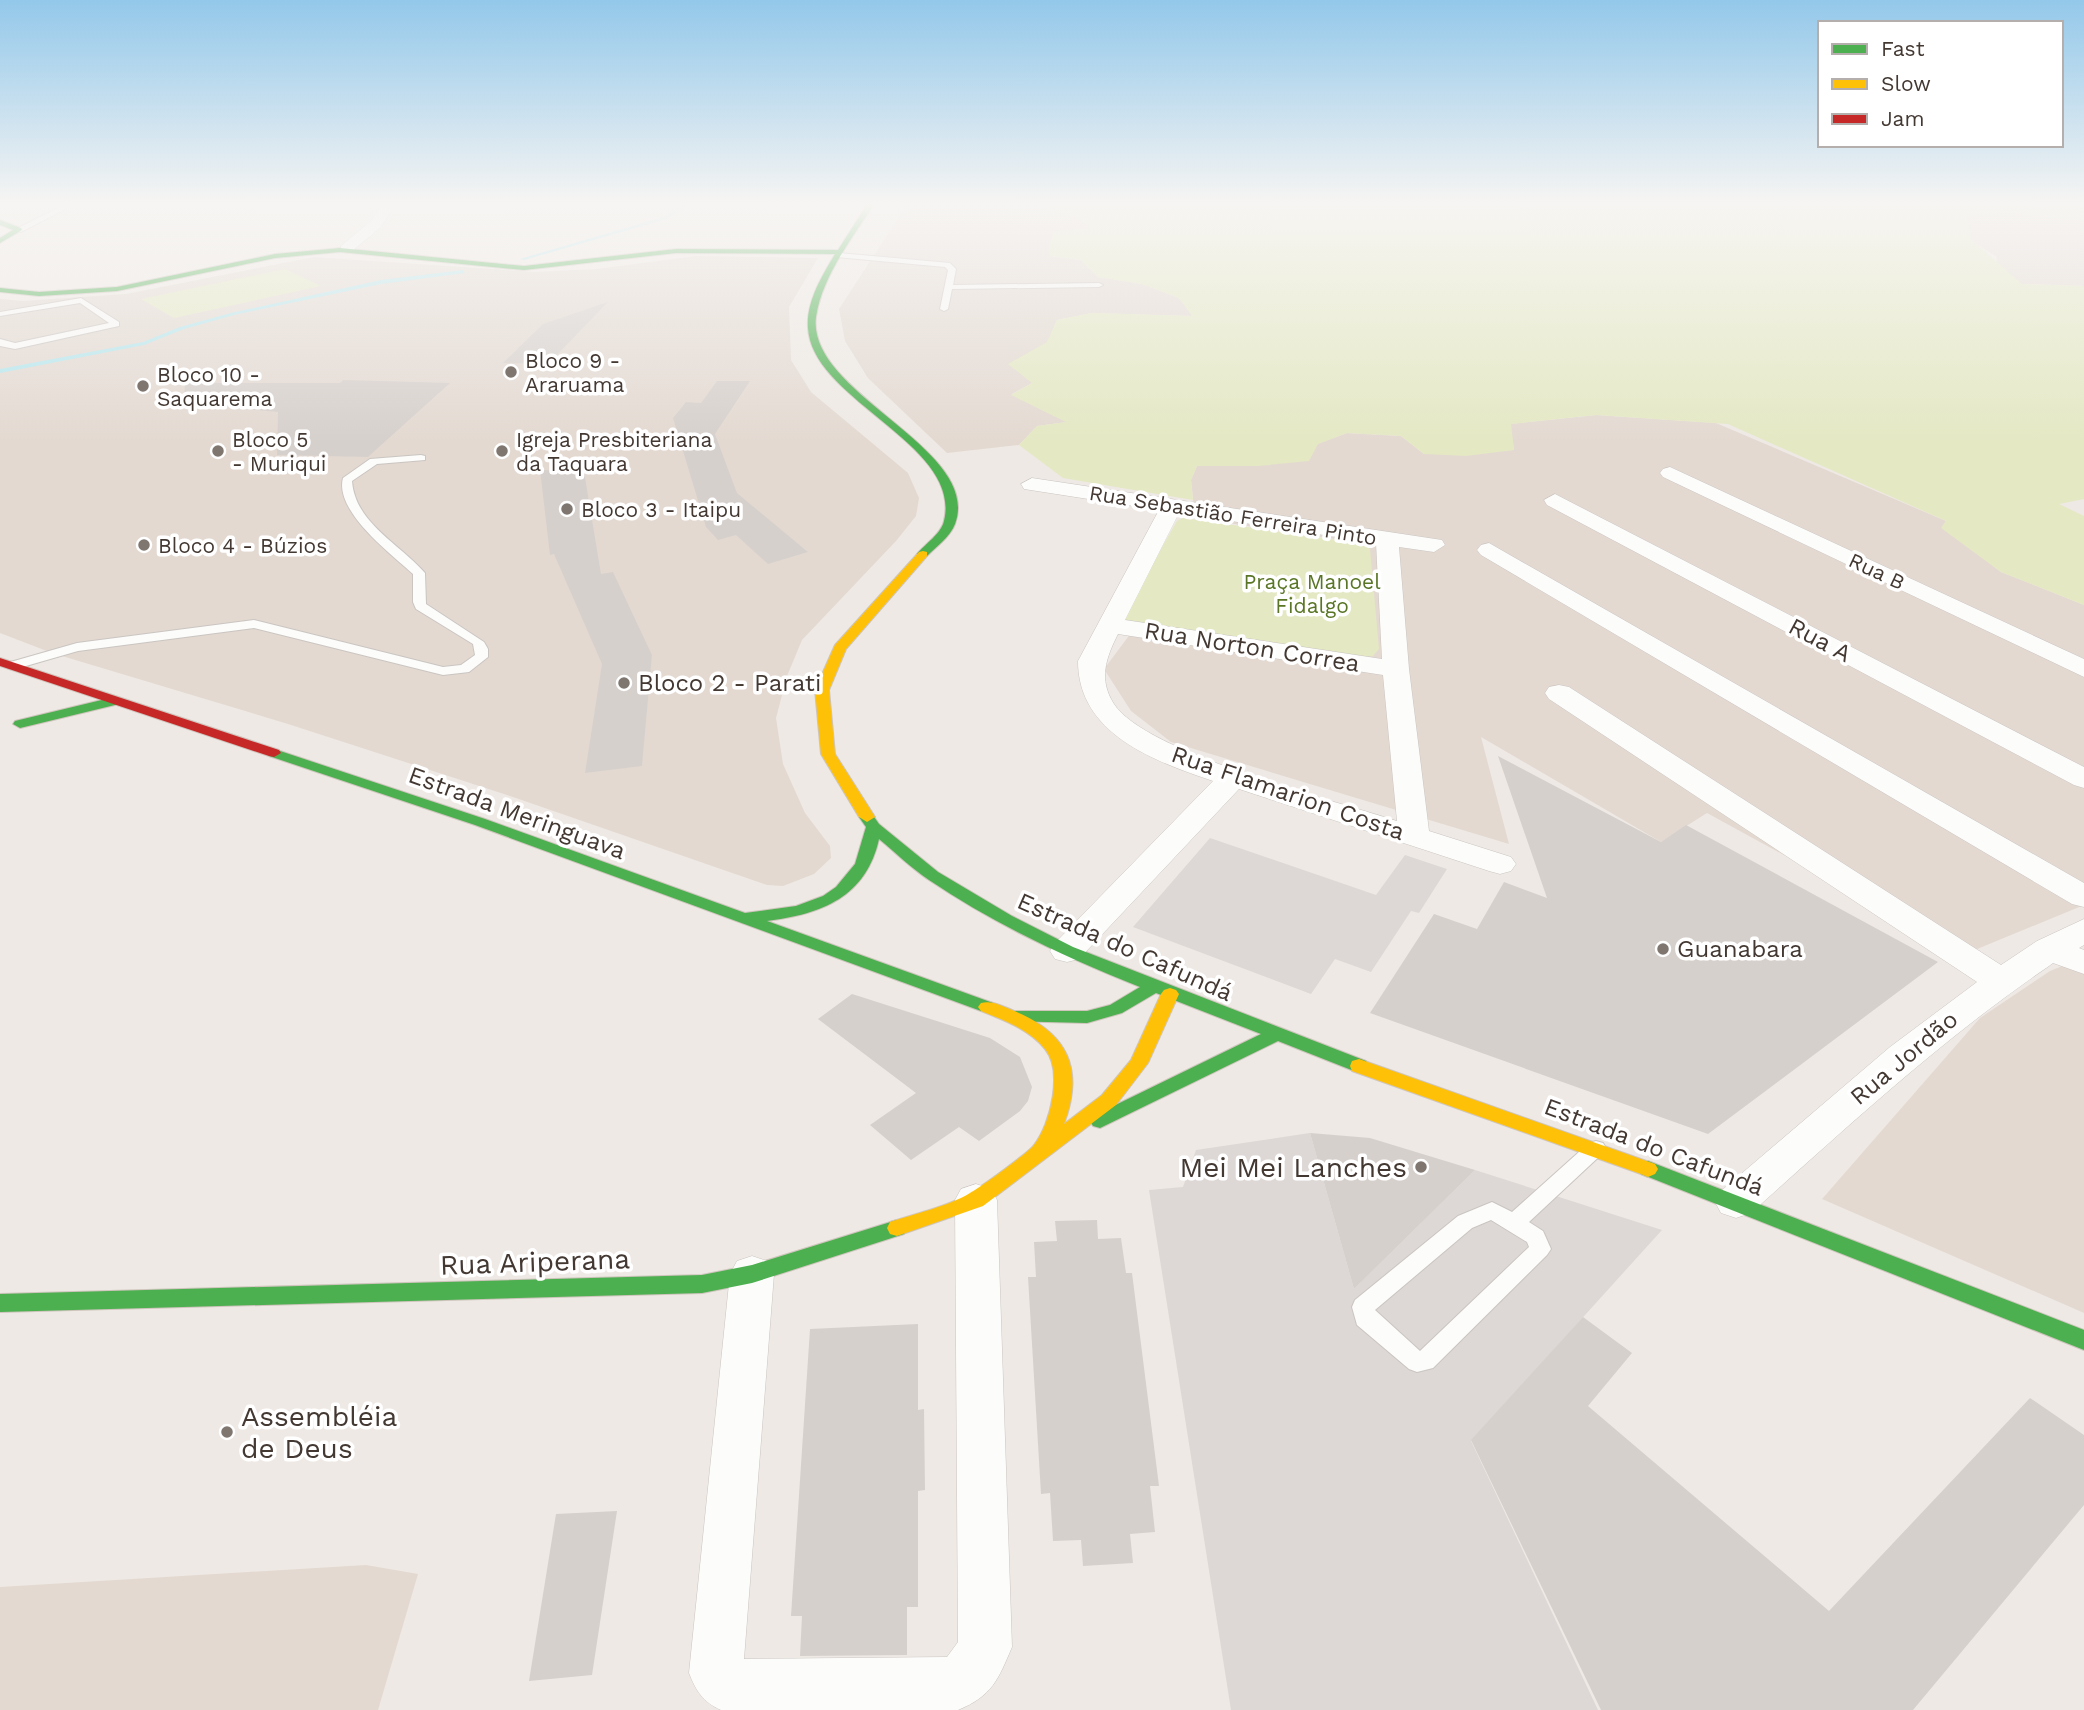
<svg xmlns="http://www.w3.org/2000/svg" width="2084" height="1710" viewBox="0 0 2084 1710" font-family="'Work Sans',sans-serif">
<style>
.residential{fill:#e3d9d1}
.green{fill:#e4e8c3}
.parking{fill:#ddd8d5}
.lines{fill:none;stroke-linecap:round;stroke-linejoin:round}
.stream{fill:#b3e6ee;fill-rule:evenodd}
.building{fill:#d6d0cc}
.lane-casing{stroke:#cac5c1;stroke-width:2}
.street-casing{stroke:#cac5c1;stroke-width:1}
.fast-casing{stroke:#cfc5bd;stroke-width:2}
.slow-casing{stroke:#cfc5bd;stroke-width:2}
.jam-casing{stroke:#cfc5bd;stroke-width:2}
.lane{fill:#fcfcfb;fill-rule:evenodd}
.street{fill:#fcfcfb;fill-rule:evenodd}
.fast{fill:#4caf50;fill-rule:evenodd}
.slow{fill:#ffc107;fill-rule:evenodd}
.jam{fill:#c62828;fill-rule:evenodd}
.poi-dot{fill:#7f7670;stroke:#fff;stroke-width:2.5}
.labels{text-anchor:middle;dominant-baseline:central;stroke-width:7;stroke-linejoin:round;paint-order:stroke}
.far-poi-label{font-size:21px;fill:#433832;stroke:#fff;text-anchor:start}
.far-street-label{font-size:21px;fill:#433832;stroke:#fff}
.far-park-label{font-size:21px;fill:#597525;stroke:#fff}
.street-label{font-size:24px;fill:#433832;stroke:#fff}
.poi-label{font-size:24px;fill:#433832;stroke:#fff;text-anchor:start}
.near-poi-label{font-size:28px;fill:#433832;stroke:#fff;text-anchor:end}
.near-street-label{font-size:28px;fill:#433832;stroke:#fff}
</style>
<rect width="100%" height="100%" fill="#eee9e4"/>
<!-- residential -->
<g class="residential">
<polygon points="908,203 1033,203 1082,220 1090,228 1050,256 1081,260 1098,277 1142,284 1179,298 1193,316 1092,313 1057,320 1032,383 1012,394 1067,422 1037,426 1019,445 947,453 868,378 845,341 839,309"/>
<polygon points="2015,213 2068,220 2084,218 2084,286 2022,284 1993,277 1997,257 1941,223 1967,214"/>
<polygon points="696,256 818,258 789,307 791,360 811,392 908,473 919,498 916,516 896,541 802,640 787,676 776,718 783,764 805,813 830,846 831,858 814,874 783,886 767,885 513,797 288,724 52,653 0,633 0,299 23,301 126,294 314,257 535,272 597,269"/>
<polygon points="1596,415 1716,423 1946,521 1942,527 2001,572 2084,605 2084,905 1965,954 1707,813 1661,842 1481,737 1509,844 1171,742 1131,711 1104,669 1137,625 1367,544 1195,518 1191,480 1197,466 1258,466 1347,433 1401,436 1424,454 1514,450 1510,424"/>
<polygon points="2084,957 2084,1313 1822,1199 1980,1018 2050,971"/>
<polygon points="366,1565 418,1574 378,1710 0,1710 0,1587"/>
</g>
<!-- green -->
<g class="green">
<polygon points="1035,203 2084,203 2084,221 2015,213 1967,214 1971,239 2022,284 2084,286 2084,499 2059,504 2084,516 2084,605 2001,572 1941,528 1946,521 1728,424 1596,415 1511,424 1514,450 1466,456 1424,454 1401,436 1347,433 1318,444 1309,461 1258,466 1197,466 1191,480 1193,500 1063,478 1019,445 1037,426 1066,422 1011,395 1032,383 1008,364 1047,342 1057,320 1092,313 1192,316 1179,298 1142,284 1098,277 1081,260 1050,256 1049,244 1055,231 1089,228 1082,220"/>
<polygon points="285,269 321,286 174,318 141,299"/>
<polygon points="1183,518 1367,544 1370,549 1379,649 1373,656 1357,658 1126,622 1123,616 1177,521"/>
</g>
<!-- parking -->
<g class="parking">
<polygon points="1210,838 1376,895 1405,855 1447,869 1419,913 1411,911 1371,972 1335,959 1311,994 1133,927"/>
<polygon points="1310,1133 1354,1289 1475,1170 1662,1230 1471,1441 1598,1710 1231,1710 1149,1190 1183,1187 1196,1150"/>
</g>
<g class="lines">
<!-- stream -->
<g class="stream">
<polygon points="686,203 692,203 667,219 524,260 520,259 663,217"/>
<polygon points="463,270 465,273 381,284 234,315 184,329 144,345 0,373 0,369 143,342 180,327 231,313 381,280"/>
</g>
</g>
<!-- building -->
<g class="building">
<polygon points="608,302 548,364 503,363 543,324"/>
<polygon points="343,380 450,383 368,457 277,455 278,412 184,403 185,383 340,383"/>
<polygon points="717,381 750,381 715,434 737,493 808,552 768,564 736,535 718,540 706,527 673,418 686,402 701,403"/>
<polygon points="540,470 584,471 601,574 613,572 652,655 642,766 585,773 602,664 554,554 550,555"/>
<polygon points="1498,756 1661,842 1686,825 1938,962 1708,1134 1370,1013 1434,914 1477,929 1504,882 1547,898"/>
<polygon points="852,994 990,1038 1020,1057 1032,1087 1028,1101 1020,1111 979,1141 959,1127 911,1160 870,1125 916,1093 818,1019"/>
<polygon points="1310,1133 1370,1138 1475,1170 1354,1289"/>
<polygon points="1097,1220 1098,1239 1121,1238 1126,1273 1132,1273 1159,1486 1150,1486 1155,1532 1130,1534 1133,1563 1083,1566 1081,1540 1053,1541 1050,1493 1041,1494 1028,1277 1036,1277 1034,1242 1057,1241 1055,1221"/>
<polygon points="1583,1317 1632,1353 1588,1406 1829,1611 2030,1398 2084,1435 2084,1505 1913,1710 1601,1710 1471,1440"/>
<polygon points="918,1324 918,1410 924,1409 925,1490 918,1491 918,1607 907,1607 907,1655 800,1656 802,1616 791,1616 810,1329"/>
<polygon points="617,1511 592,1675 529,1681 556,1514"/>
</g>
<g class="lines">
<!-- lane casing -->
<g class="lane-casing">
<g id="lane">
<polygon points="68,203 77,203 21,232 14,230"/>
<polygon points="839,253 950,263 956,269 953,285 1099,283 1103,285 1099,287 952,289 948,309 944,311 940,309 948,270 945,267 836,257"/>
<polygon points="81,298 119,322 119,326 15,349 0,346 0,339 15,343 109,323 80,303 0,316 0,312"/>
<path d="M421,455L425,456V460L377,464L352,481C355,523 400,544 425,573L426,604L484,642L488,649V657L469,672L443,675L254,628L78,651L12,670L5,666L7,663L77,643L254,620L443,667L461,665L475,655L473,644L416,609L413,602V574C391,554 334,511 343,478L370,459Z"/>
<path d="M1596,1141L1603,1143L1606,1148L1603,1153L1529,1222L1543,1231L1551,1249L1547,1255L1433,1368L1417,1372L1409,1369L1357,1325L1352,1307L1355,1300L1458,1216L1492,1202L1512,1212L1589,1143ZM1491,1220L1527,1242L1529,1247L1420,1351L1375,1310L1472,1228Z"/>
</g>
</g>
<!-- street casing -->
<g class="street-casing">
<g id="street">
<polygon points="383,203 396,203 381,227 351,252 341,252 341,246 371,221"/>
<polygon points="1670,467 2084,659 2084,677 1663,477 1660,473 1663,469"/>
<path d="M1032,478L1442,540L1445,545L1434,552L1399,547L1409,669L1429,831L1511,857L1516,864L1511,871L1500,874L1489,871L1239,789L1079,959L1067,962L1055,959L1050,951L1055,943L1213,781C1154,761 1078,734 1078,661L1159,510L1024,489L1021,484ZM1179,513L1376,543L1382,659L1125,620ZM1118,634L1383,675L1397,821C1336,801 1146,753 1114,704C1098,679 1106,658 1118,634Z"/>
<polygon points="1555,494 2084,767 2084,788 2074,785 1547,505 1544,500"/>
<polygon points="1489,543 2084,883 2084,907 2072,904 1481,555 1477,550 1481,545"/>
<path d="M1559,685L1569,687L2001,965L2037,941L2084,919V945L2079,948L2084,950V974L2053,963L2049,966C1942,1039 1847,1127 1751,1213L1736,1218L1721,1213L1715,1202L1721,1191L1890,1047L1977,982L1549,699L1545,693L1549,687Z"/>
<path d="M976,1184L991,1189L997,1200L1012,1647C998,1680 992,1696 958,1710H721C703,1702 696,1691 689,1673L730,1274L737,1261L752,1256L767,1261L774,1274L744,1659L947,1657L958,1642L955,1200L961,1189Z"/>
</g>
</g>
<!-- fast casing -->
<g class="fast-casing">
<g id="fast">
<path d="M868,203H875C853,237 822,276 816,317C806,394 983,448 955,524C950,537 936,547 927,556L923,557L917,554C925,544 941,534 944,521C963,444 812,401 808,328C806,302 822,276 835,254L676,253L524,270L340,252L275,258L117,291L39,296L0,292V288L39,292L117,287L275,254L340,248L524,266L676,249L838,250Z"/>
<polygon points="0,220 21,228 22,230 0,243 0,238 13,230 0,225"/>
<polygon points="114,697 119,698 121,701 119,704 20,728 13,724 15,721"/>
<path d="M274,749L485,819L745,913L796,906L823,896L836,887L855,864L866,827L859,817L867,812L872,814L879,824L938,872L1012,916L1073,947L1366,1061L1368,1066L1366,1071L1359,1073L1278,1041L1100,1128L1093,1126L1090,1121L1093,1116L1261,1034L1156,993L1122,1013L1087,1023L1010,1021L1007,1017L1010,1013L1016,1011H1087L1110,1005L1140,987C1065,957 996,925 929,880C911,868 895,852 879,839C866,897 822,914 767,921L993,1003L996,1007L993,1011H981L475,825L269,756L267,753Z"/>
<polygon points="1648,1161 2084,1330 2084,1350 1641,1174 1638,1169 1641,1164"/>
<polygon points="897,1220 904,1222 907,1228 904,1234 752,1283 702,1293 0,1312 0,1294 702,1275 752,1265"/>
</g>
</g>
<!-- slow casing -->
<g class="slow-casing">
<g id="slow">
<polygon points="923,551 927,552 927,556 846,649 829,690 835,754 875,817 867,822 859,817 821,754 815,690 835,645 919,552"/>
<path d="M1170,988L1176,990L1179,994L1148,1063L1116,1105L983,1206L897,1236L890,1234L887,1228L890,1222C914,1214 949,1206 970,1193C981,1187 1028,1153 1034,1145C1051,1123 1063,1071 1045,1049C1029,1029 1003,1020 981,1011L978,1007L981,1003C992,1000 1002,1006 1012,1010C1067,1032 1085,1068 1064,1124L1102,1095L1131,1060L1161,994L1164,990Z"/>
<polygon points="1359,1059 1655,1164 1658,1169 1655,1174 1648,1177 1641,1174 1352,1071 1350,1066 1352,1061"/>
</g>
</g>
<!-- jam casing -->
<g class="jam-casing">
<polygon id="jam" points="0,658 279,750 281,753 274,757 269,756 0,666"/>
</g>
<!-- lane -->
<use href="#lane" class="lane"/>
<!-- street -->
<use href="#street" class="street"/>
<!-- fast -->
<use href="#fast" class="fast"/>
<!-- slow -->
<use href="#slow" class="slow"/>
<!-- jam -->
<use href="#jam" class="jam"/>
</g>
<!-- sky -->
<linearGradient id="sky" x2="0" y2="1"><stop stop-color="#93c8ea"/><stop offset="0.46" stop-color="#f7f5f3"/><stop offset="1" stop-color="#f7f5f3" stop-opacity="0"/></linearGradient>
<rect width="2084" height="443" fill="url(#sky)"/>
<!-- markers -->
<g class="poi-dot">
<circle cx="511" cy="372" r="7"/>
<circle cx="143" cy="386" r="7"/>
<circle cx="218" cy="451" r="7"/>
<circle cx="502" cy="451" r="7"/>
<circle cx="567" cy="509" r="7"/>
<circle cx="144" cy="545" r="7"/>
<circle cx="624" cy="683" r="7"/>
<circle cx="1663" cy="949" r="7"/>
<circle cx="1421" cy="1167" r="7"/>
<circle cx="227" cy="1432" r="7"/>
</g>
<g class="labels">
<!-- far-poi labels -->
<g class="far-poi-label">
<text x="525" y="360">Bloco 9 -<tspan x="525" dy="24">Araruama</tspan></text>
<text x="157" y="374">Bloco 10 -<tspan x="157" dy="24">Saquarema</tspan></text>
<text x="232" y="439">Bloco 5<tspan x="232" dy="24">- Muriqui</tspan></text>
<text x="516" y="439">Igreja Presbiteriana<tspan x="516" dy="24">da Taquara</tspan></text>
<text x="581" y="509">Bloco 3 - Itaipu</text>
<text x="158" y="545">Bloco 4 - Búzios</text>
</g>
<!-- far-street labels -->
<g class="far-street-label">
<text transform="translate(1233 515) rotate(9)">Rua Sebastião Ferreira Pinto</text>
<text transform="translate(1877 571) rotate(25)">Rua B</text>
</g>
<!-- far-park labels -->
<g class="far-park-label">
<text x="1312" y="581">Praça Manoel<tspan x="1312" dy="24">Fidalgo</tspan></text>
</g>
<!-- street labels -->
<g class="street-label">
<text transform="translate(1820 640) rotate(28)">Rua A</text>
<text transform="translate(1252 647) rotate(9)">Rua Norton Correa</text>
<text transform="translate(1288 793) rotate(19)">Rua Flamarion Costa</text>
<text transform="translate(517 813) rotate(20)">Estrada Meringuava</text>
<text transform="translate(1125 947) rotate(24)">Estrada do Cafundá</text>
<text transform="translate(1904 1058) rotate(-40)">Rua Jordão</text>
<text transform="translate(1654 1147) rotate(21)">Estrada do Cafundá</text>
</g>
<!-- poi labels -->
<g class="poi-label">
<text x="638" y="683">Bloco 2 - Parati</text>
<text x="1677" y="949">Guanabara</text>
</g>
<!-- near-poi labels -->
<g class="near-poi-label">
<text x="1407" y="1167">Mei Mei Lanches</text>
<text x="241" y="1416" text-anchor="start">Assembléia<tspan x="241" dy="32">de Deus</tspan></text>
</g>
<!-- near-street labels -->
<g class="near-street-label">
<text transform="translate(535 1262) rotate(-2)">Rua Ariperana</text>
</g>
</g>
<!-- legend -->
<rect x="1818" y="21" width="245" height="126" fill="#ffffff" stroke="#b4afad" stroke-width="2"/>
<rect x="1832" y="44" width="35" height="10" fill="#4caf50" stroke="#b4afad" stroke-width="2"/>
<text x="1881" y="56" font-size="21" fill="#433832">Fast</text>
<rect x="1832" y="79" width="35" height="10" fill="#ffc107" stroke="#b4afad" stroke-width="2"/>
<text x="1881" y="91" font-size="21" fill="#433832">Slow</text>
<rect x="1832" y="114" width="35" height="10" fill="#c62828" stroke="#b4afad" stroke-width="2"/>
<text x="1881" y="126" font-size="21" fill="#433832">Jam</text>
</svg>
